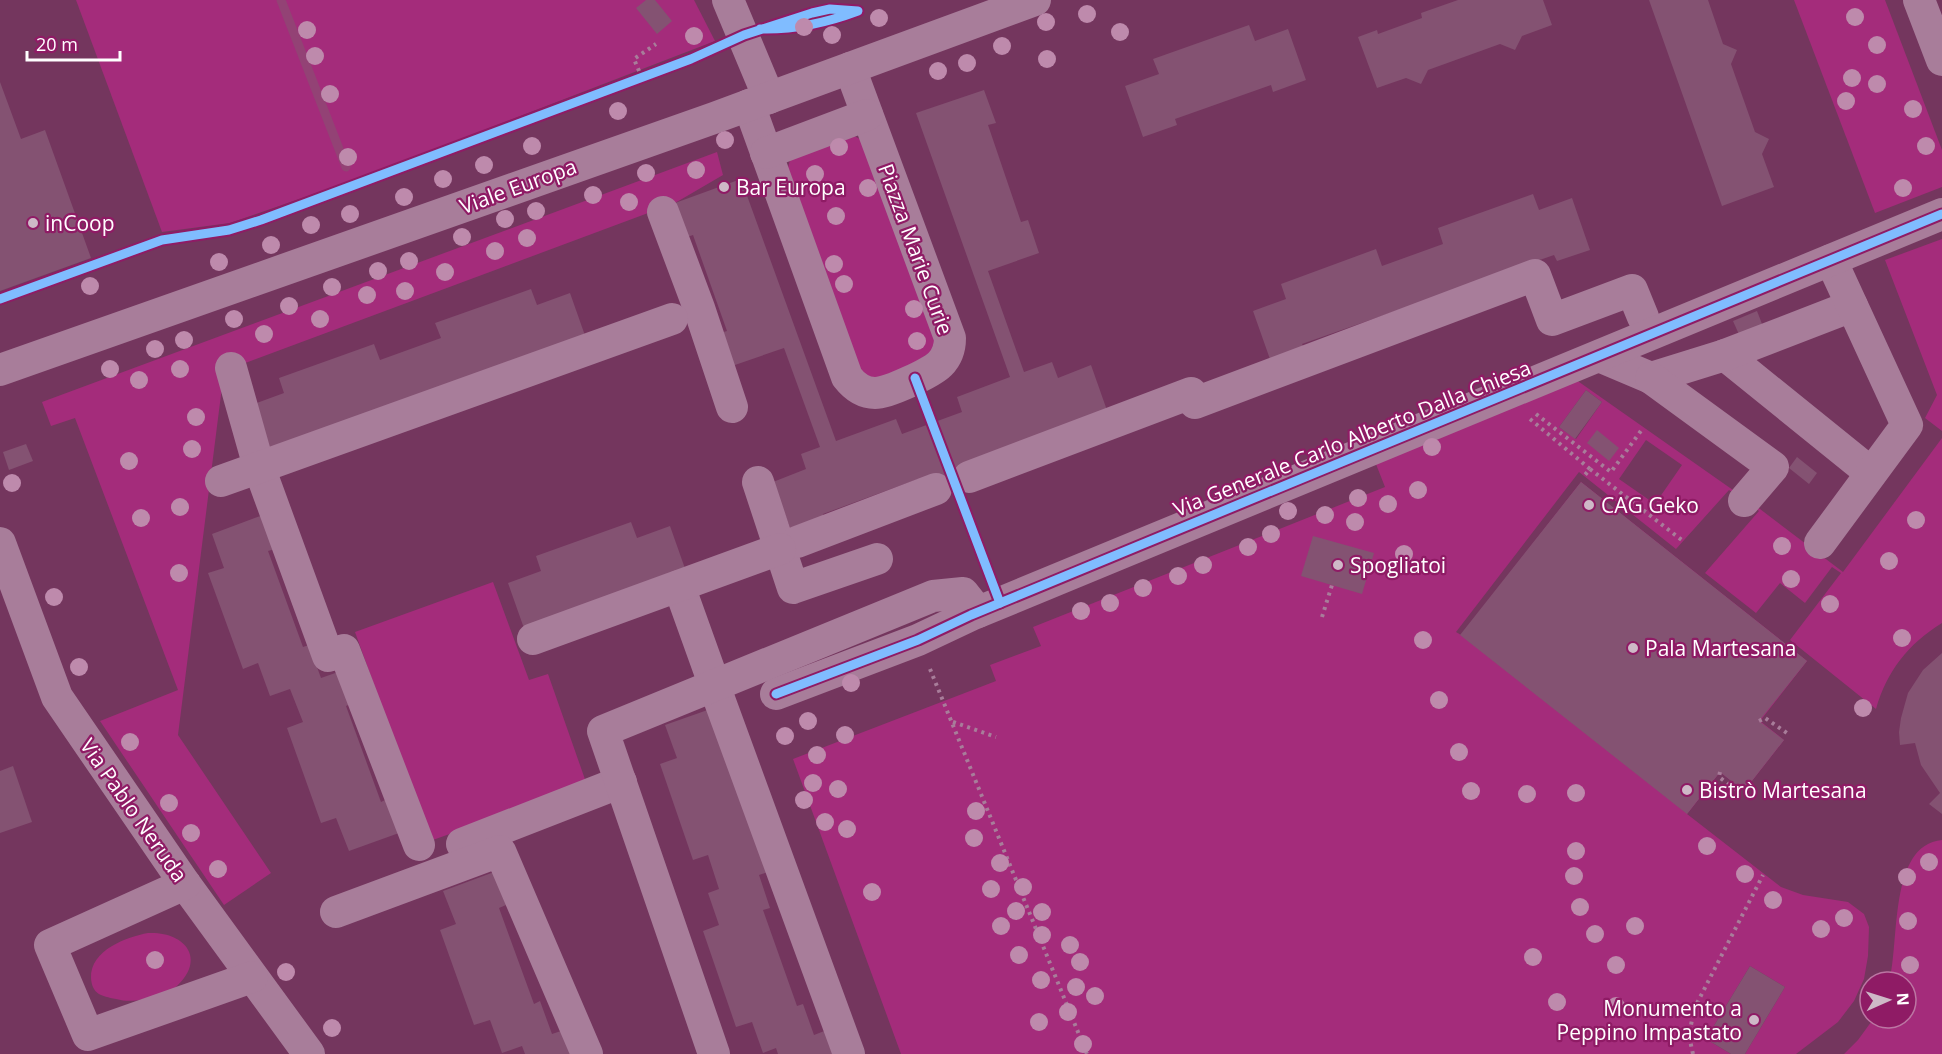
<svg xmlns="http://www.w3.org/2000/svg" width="1942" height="1054" viewBox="0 0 1942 1054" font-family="'Open Sans',sans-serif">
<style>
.green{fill:#a42c7b;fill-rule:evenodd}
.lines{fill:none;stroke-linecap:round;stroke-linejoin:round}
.stream{stroke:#934275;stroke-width:9}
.building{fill:#845272}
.path{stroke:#a87d9a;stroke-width:4;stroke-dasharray:3 4.5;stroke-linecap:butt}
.minor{stroke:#a87d9a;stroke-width:32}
.cycleway-casing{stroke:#8f1b65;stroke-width:13}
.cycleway{stroke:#80bcff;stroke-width:9}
.tree{fill:#be8aac}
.poi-dot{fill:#ceb9c7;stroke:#8f1b65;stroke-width:2}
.labels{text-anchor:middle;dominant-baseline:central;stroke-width:4.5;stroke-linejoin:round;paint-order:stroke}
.street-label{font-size:21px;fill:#fff;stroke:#8f1b65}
.poi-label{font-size:21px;fill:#fff;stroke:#8f1b65;text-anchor:start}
</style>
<rect width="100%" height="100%" fill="#74365e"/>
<!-- green -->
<g class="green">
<polygon points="76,0 694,0 715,41 362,177 230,223 162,232"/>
<polygon points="1794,0 1885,0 1942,150 1942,187 1875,213"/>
<polygon points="852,135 860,139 938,347 886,382 863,377 788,168 790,160"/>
<polygon points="717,152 723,175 675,203 224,371 178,735 271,873 224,905 100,721 178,690 75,418 51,426 42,402"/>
<polygon points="1942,239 1942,431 1925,418 1937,395 1885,260"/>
<path d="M1572,377L1760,509L1843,572L1942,438V623C1908,644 1887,671 1876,709L1790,640L1841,573L1832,567L1805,603L1780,583L1756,613L1705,573L1759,511L1729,490L1676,549L1579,472L1456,632L1461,635L1581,482L1807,661L1760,721L1784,740L1744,791L1720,772L1687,814L1781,887L1803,895L1848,902L1864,914L1869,927L1868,956L1864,979L1854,1001L1838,1022L1796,1054H1745L1785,987L1750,966L1706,1039L1731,1054H901L793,759L996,681L990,665L1041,646L1033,627L1385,487L1372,454ZM1586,390L1602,402L1576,439L1559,427ZM1646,440L1682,465L1655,504L1619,479Z"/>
<polygon points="493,582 529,680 548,674 587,785 430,841 355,632"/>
<path d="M1942,840V1054H1844L1858,1040L1874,1018H1906V982H1889C1900,943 1888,845 1942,840Z"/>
<path d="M148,933C184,931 207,958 177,986C172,991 163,993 156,995C142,1000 131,1003 116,999C101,996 92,994 91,978C90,950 127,937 148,933Z"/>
</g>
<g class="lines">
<!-- stream -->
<polyline class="stream" points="281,0 346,167"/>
</g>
<!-- building -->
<g class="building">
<polygon points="646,0 655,0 672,21 657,34 636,8"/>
<polygon points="1458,0 1543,0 1552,25 1522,36 1515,50 1500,44 1428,70 1421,84 1406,78 1377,88 1358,37 1377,30 1378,34 1422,18 1421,13"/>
<polygon points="1649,0 1708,0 1723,44 1737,50 1731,64 1755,132 1769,139 1762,154 1774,187 1722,206"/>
<polygon points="1249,25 1255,41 1288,29 1306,80 1273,92 1271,85 1175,119 1177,125 1143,137 1125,86 1159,74 1153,59"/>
<polygon points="0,82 21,139 45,130 91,258 0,291"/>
<polygon points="984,90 996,123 988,125 1021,222 1028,220 1039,253 988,271 1024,372 1052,362 1058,378 1091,365 1109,416 920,486 918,479 823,514 825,520 792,533 773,482 806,469 801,454 820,447 784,348 732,366 720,333 727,331 693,235 687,237 675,203 741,179 836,441 896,419 902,434 962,412 957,397 1010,377 916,113"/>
<polygon points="1533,194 1539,210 1572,198 1590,250 1557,261 1554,255 1302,344 1305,350 1271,362 1253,311 1286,299 1281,284 1376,249 1382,266 1443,244 1438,228"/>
<polygon points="531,289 537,305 570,293 588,344 269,457 251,405 284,393 279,378 374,344 380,360 441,338 435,323"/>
<polygon points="1757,311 1764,329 1741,339 1733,321"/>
<polygon points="1586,390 1602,402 1575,439 1559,427"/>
<polygon points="1597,430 1619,448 1609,461 1587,443"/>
<polygon points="26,444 33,461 9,470 3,452"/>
<polygon points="1797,457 1817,473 1809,484 1789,468"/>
<polygon points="1581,482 1807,661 1759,721 1784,740 1744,791 1720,772 1687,814 1460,635"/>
<polygon points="263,515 275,549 268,551 303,647 309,645 321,678 341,671 353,703 346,706 381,802 387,799 399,833 349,851 336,818 321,823 287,728 303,722 290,689 270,696 258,663 243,669 208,573 224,568 212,534"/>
<polygon points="631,522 637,538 670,526 688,577 526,634 508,583 541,571 536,556"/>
<polygon points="1313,536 1374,553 1362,594 1301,576"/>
<polygon points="1942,653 1942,814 1929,804 1940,793 1921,765 1915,743 1900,745 1899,732 1901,718 1908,693 1923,670"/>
<polygon points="716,707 771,871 759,875 770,908 763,910 797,1006 803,1004 814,1035 827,1030 835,1054 778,1054 776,1048 763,1053 752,1022 736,1027 703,931 719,925 708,893 719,889 708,855 693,860 660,764 677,758 665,725"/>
<polygon points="13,766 32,822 0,833 0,771"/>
<polygon points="494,872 506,905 499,908 534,1004 540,1001 552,1034 573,1027 583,1054 525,1054 522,1046 502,1053 490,1020 474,1025 440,930 456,924 443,891"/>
<polygon points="1750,966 1785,987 1745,1054 1731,1054 1706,1039"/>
</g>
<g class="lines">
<!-- path -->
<g class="path">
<polyline points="642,78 634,59 656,44"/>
<polyline points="1536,414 1611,472 1643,428"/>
<polyline points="1530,419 1590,469 1584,476"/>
<polyline points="1590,469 1683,541"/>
<polyline points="1322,617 1332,585"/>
<polyline points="930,669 1087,1054"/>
<polyline points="1759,721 1765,718 1787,733"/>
<polyline points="953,722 996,737"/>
<polyline points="1720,772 1719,777 1740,793"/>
<polyline points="1693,1054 1689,1036 1694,1009 1763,875"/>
</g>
<!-- minor -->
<g class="minor">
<polyline points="728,0 769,98"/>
<polyline points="1919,0 1942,60"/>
<path d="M749,105L847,377C854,386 863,393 875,393C888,393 931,373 940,364C947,357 950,348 950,338L850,68"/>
<polyline points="766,153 867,115"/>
<polyline points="663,212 699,308 732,407"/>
<polyline points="1725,355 1871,473"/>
<polyline points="1599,356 1651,378 1725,355 1852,306"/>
<polyline points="231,368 259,467 328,656 344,650 419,845"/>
<polyline points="0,370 714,118 1035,0"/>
<polyline points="1651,378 1773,467 1744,501"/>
<polyline points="969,477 1191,393 1195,403 1535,275 1552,320 1632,290 1643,317"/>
<polyline points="221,481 672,319"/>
<polyline points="758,482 793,588 877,559"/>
<polyline points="797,542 936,489"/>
<polyline points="0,543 57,697 185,884 309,1054"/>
<polyline points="1820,543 1907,425 1831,260"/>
<polyline points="679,586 712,678"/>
<polyline points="533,639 780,549"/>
<polyline points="776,694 918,640 971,615 1942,214"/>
<polyline points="718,696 849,1054"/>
<polyline points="462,844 621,782"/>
<polyline points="185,884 50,945 88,1035 252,977"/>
<polyline points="336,912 500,851 587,1054"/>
<polyline points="714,1054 603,731 933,596 963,593 978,612"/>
</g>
<!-- cycleway casing -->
<g class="cycleway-casing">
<g id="cycleway">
<path d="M0,299L162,240L229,230L261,220L691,59L744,35L812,13L830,9L858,11C826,23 794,30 760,29"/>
<polyline points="915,378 1000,603"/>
<polyline points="776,694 918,640 971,615 1942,214"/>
</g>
</g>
<!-- cycleway -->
<use href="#cycleway" class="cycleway"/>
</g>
<!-- trees -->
<g class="tree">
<circle cx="1087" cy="14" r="9"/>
<circle cx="1855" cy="17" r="9"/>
<circle cx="879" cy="18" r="9"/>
<circle cx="1046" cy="22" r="9"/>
<circle cx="804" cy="27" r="9"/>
<circle cx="307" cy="30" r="9"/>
<circle cx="1120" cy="32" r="9"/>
<circle cx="832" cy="35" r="9"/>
<circle cx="694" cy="36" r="9"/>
<circle cx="1877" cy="45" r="9"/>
<circle cx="1002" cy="46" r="9"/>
<circle cx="315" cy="56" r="9"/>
<circle cx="1047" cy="59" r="9"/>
<circle cx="967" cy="63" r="9"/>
<circle cx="938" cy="71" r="9"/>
<circle cx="1852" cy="78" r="9"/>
<circle cx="1877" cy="84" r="9"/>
<circle cx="330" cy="94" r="9"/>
<circle cx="1846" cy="101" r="9"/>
<circle cx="1913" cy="109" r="9"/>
<circle cx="618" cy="111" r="9"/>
<circle cx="725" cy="140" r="9"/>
<circle cx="532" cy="146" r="9"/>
<circle cx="1926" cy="146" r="9"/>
<circle cx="839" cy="147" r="9"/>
<circle cx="348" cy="157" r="9"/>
<circle cx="484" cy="165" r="9"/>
<circle cx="696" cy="170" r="9"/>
<circle cx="646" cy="173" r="9"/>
<circle cx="815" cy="174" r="9"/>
<circle cx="443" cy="179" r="9"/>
<circle cx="868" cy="188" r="9"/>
<circle cx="1903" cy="188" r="9"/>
<circle cx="593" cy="195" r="9"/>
<circle cx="404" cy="197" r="9"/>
<circle cx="629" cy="202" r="9"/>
<circle cx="536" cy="211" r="9"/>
<circle cx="350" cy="214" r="9"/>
<circle cx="836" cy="216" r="9"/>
<circle cx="505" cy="219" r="9"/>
<circle cx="311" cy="225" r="9"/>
<circle cx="462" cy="237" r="9"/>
<circle cx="527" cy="238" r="9"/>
<circle cx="271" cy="245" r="9"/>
<circle cx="495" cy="251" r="9"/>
<circle cx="409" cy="261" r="9"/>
<circle cx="219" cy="262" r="9"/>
<circle cx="834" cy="264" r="9"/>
<circle cx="378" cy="271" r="9"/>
<circle cx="445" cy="272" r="9"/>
<circle cx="844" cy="284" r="9"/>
<circle cx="90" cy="286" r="9"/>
<circle cx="332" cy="287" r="9"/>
<circle cx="405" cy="291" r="9"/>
<circle cx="367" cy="295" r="9"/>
<circle cx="289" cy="306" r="9"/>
<circle cx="914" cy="309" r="9"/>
<circle cx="234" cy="319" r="9"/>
<circle cx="320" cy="319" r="9"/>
<circle cx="264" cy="334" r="9"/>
<circle cx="184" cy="340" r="9"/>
<circle cx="917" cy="341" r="9"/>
<circle cx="155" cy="349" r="9"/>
<circle cx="110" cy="369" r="9"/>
<circle cx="180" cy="369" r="9"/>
<circle cx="139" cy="380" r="9"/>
<circle cx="196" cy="417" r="9"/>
<circle cx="1432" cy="447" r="9"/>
<circle cx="192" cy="449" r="9"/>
<circle cx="129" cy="461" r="9"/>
<circle cx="12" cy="483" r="9"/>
<circle cx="1418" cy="490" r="9"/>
<circle cx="1358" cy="498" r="9"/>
<circle cx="1388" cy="504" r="9"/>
<circle cx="180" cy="507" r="9"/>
<circle cx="1288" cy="511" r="9"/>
<circle cx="1325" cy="515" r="9"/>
<circle cx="141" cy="518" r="9"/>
<circle cx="1916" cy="520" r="9"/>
<circle cx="1355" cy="522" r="9"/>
<circle cx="1271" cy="534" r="9"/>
<circle cx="1782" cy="546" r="9"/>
<circle cx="1248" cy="547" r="9"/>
<circle cx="1404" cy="554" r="9"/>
<circle cx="1889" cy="561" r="9"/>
<circle cx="1203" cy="565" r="9"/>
<circle cx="179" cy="573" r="9"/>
<circle cx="1178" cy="576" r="9"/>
<circle cx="1791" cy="579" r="9"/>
<circle cx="1143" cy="588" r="9"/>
<circle cx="54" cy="597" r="9"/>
<circle cx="1110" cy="603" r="9"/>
<circle cx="1830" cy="604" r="9"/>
<circle cx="1081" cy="611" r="9"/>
<circle cx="1902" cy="638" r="9"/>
<circle cx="1423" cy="640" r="9"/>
<circle cx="79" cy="667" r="9"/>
<circle cx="851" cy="683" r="9"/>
<circle cx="1439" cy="700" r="9"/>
<circle cx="1863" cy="708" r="9"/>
<circle cx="808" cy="721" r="9"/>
<circle cx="845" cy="735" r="9"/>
<circle cx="785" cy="736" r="9"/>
<circle cx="130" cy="742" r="9"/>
<circle cx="1459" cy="752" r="9"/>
<circle cx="817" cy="755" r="9"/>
<circle cx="813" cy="783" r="9"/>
<circle cx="838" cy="789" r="9"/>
<circle cx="1471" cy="791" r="9"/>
<circle cx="1576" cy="793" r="9"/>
<circle cx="1527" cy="794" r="9"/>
<circle cx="804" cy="800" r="9"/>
<circle cx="169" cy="803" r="9"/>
<circle cx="976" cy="811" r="9"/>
<circle cx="825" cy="822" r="9"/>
<circle cx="847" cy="829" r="9"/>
<circle cx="191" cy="833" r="9"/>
<circle cx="974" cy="838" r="9"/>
<circle cx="1707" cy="846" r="9"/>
<circle cx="1576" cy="851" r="9"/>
<circle cx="1929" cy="862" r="9"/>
<circle cx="1000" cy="863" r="9"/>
<circle cx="218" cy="869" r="9"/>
<circle cx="1745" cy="874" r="9"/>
<circle cx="1574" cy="876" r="9"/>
<circle cx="1907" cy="877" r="9"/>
<circle cx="1023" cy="887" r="9"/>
<circle cx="991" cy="889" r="9"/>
<circle cx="872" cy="892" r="9"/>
<circle cx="1773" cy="900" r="9"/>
<circle cx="1580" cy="907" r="9"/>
<circle cx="1016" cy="911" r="9"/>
<circle cx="1042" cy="912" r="9"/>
<circle cx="1844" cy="918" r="9"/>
<circle cx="1908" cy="921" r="9"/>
<circle cx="1001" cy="926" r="9"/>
<circle cx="1635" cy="926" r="9"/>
<circle cx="1821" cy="929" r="9"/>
<circle cx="1595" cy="934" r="9"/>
<circle cx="1042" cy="935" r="9"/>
<circle cx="1070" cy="945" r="9"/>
<circle cx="1019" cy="955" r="9"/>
<circle cx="1533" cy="957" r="9"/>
<circle cx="155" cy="960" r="9"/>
<circle cx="1080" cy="962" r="9"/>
<circle cx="1616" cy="965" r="9"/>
<circle cx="1910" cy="965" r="9"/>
<circle cx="286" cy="972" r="9"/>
<circle cx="1041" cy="980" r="9"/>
<circle cx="1076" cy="987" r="9"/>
<circle cx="1095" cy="996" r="9"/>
<circle cx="1557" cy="1002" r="9"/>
<circle cx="1616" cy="1006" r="9"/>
<circle cx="1068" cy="1012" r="9"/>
<circle cx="1039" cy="1022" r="9"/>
<circle cx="332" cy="1028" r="9"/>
<circle cx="1083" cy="1044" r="9"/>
</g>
<!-- markers -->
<g class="poi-dot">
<circle cx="724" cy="187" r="6"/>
<circle cx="33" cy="223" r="6"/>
<circle cx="1589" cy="505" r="6"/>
<circle cx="1338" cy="565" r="6"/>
<circle cx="1633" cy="648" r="6"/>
<circle cx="1687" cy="790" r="6"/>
<circle cx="1754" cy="1020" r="6"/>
</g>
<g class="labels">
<!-- street labels -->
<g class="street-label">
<text transform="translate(518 186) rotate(-20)">Viale Europa</text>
<text transform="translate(916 249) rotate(70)">Piazza Marie Curie</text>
<text transform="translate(1352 438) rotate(-22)">Via Generale Carlo Alberto Dalla Chiesa</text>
<text transform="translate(134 810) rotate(55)">Via Pablo Neruda</text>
</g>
<!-- poi labels -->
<g class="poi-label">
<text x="736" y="187">Bar Europa</text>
<text x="45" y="223">inCoop</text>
<text x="1601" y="505">CAG Geko</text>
<text x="1350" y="565">Spogliatoi</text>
<text x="1645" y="648">Pala Martesana</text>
<text x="1699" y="790">Bistrò Martesana</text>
<text x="1742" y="1008" text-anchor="end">Monumento a<tspan x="1742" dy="24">Peppino Impastato</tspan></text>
</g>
</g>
<!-- north arrow -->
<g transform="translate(1888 1000) rotate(87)"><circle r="28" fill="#8f1b65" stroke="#bc76a3" stroke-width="1.5"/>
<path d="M0-4.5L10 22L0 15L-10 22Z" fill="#ceb9c7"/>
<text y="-9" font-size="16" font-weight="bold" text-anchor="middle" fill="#ffffff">N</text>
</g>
<!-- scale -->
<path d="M27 51v9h93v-9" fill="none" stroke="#ffffff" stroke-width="3"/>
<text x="36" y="51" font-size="18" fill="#ffffff" stroke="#8f1b65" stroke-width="4.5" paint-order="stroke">20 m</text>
</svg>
